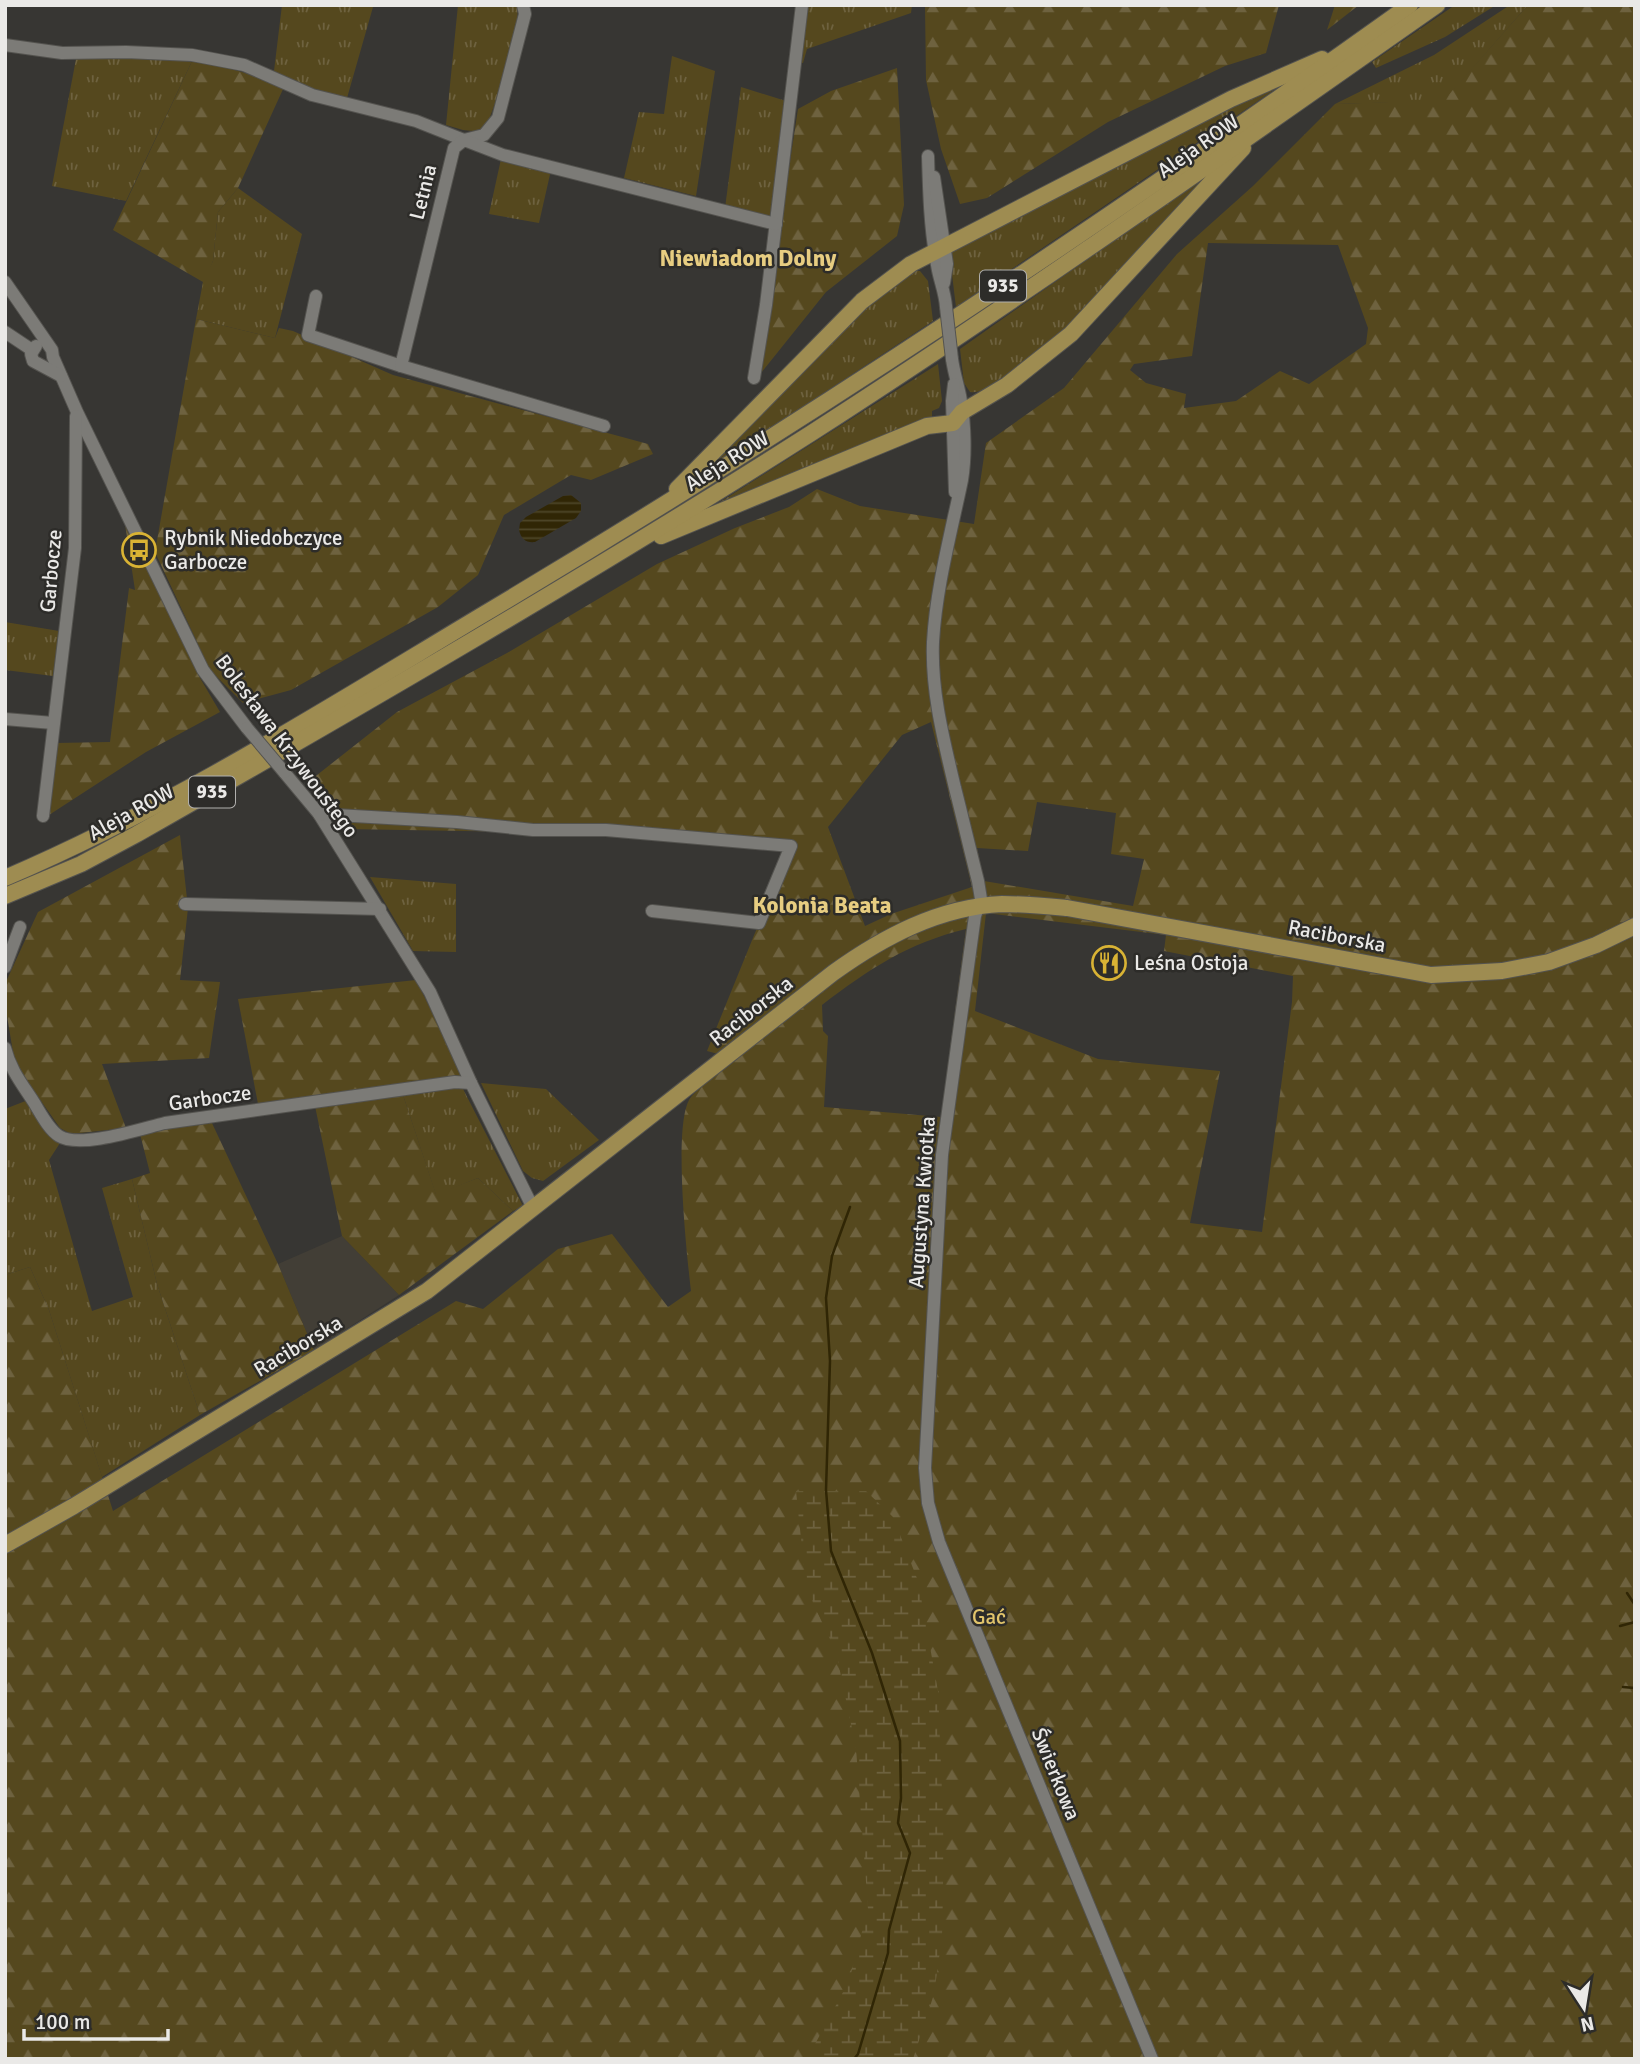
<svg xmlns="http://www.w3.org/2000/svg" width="1640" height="2064" viewBox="0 0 1640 2064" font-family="Signika,sans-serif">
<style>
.built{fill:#423e36}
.grass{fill:url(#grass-tufts)}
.forest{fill:url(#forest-firs);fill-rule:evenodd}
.wetland{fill:url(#wetland-marsh)}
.water{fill:url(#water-rules)}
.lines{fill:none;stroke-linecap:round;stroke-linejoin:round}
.stream{stroke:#302605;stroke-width:2.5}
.minor-casing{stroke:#54534f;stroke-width:14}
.major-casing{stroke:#54534f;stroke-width:18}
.minor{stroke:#7c7b77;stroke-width:12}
.major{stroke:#9e8c51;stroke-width:16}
.minor-bridge-casing{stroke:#54534f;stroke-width:14;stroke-linecap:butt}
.minor-bridge{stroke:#7c7b77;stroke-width:12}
.labels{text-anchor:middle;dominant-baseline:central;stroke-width:5;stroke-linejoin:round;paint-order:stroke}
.shield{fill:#2d2c29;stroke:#b1b0ae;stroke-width:2}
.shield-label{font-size:19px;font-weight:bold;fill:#eae9e7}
.street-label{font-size:21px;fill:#eae9e7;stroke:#2d2c29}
.poi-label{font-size:21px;fill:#eae9e7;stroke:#2d2c29;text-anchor:start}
.park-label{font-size:21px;fill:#e1c46b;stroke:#2d2c29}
.neighbourhood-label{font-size:23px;font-weight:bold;fill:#e7cd81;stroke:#2d2c29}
</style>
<defs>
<pattern id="grass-tufts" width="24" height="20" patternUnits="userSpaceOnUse" patternTransform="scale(1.75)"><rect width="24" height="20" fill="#55481e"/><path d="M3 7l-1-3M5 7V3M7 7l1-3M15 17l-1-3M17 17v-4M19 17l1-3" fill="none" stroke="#6e623f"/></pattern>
<pattern id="forest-firs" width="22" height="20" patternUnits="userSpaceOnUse" patternTransform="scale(1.75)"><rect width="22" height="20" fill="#55481e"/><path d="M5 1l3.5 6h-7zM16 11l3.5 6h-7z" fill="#6e623f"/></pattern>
<pattern id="wetland-marsh" width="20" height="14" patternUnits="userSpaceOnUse" patternTransform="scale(1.75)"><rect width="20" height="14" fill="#55481e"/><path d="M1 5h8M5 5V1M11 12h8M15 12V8" fill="none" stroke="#6e623f"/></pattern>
<pattern id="water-rules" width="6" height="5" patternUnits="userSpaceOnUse" patternTransform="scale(1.75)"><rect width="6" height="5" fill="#302605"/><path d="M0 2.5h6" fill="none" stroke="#4e4629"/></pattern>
</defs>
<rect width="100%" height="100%" fill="#373633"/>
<!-- built -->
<polygon class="built" points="342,1236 399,1295 314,1350 278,1264"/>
<!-- grass -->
<g class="grass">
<polygon points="282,5 378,5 373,7 347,98 308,87 274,71"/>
<path d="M458,5H517C521,40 498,94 486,128L473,131L463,130L446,125Z"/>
<polygon points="807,5 912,5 911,13 807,49 803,63 799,63"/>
<polygon points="1455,5 1496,5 1445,37 1376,68 1372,62"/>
<polygon points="1510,5 1528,5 1444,101 1335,104 1434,55"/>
<polygon points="84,56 193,59 126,201 52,186 76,59"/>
<polygon points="672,56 715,71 696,196 624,178 639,112 664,114"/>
<polygon points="1302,71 956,307 949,250"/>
<polygon points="741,87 786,101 773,218 725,208"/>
<polygon points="501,159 551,170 539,223 489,214"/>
<path d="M1219,166C1182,206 1016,400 970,392L964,383L960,349Z"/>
<polygon points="238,188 302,234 275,338 196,319 203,282 213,261 218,212"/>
<polygon points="912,271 920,271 928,281 933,321 695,478 865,306"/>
<polygon points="938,364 942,401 939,408 932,411 932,419 690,521"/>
<polygon points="5,622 59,631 53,676 5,670"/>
<polygon points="370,877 456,884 456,952 413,951"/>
<polygon points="481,1083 546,1089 599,1140 543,1181 532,1178 523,1171"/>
<polygon points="444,1089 463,1089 523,1206 513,1211 478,1178 436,1195 403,1095"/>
<polygon points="28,1100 60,1143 49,1160 92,1311 133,1297 102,1188 132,1179 157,1284 200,1415 102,1477 49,1310 30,1267 5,1275 5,1189 7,1188 5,1183 5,1109"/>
</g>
<!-- forest -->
<g class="forest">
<polygon points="925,5 1279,5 1266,53 1225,66 1108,122 987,198 960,204 941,149 926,80"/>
<polygon points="1335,5 1359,5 1327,30"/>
<path d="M1528,5H1635V2059H5V1275L30,1267L49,1310L113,1511L456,1301L483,1309L558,1249L612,1234L668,1307L691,1291C687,1257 672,1120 691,1097C703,1083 723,1071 737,1059L707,1051L759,923L795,843L520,832L343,829L312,779L397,712L507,653L657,564L735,528L789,507L817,489L860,506L974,524L986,443L1064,388L1177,254L1253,186L1335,104L1444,100ZM1208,243L1338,245L1368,328L1366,344L1309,384L1280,371L1236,401L1184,408L1186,394L1146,383L1130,370L1134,364L1192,356ZM931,722L972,887L891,914L865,926L828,827L902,735ZM1037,802L1116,813L1111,854L1144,859L1133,906L984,881L977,848L1028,851ZM986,913L1166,935L1164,951L1293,976L1292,1002L1262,1232L1190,1223L1220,1071L1098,1059L975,1011ZM966,929L941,1117L824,1107L828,1036L823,1031L822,1005C869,969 908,943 966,929Z"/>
<polygon points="193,59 242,72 284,87 238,188 218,212 213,261 202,289 203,282 113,230"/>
<polygon points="897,68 904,205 897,236 826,292 757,378 798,109 831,91"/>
<polygon points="196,319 275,338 279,328 293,331 393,375 648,444 653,454 591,480 571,475 504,515 478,575 438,607 291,690 243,703 210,670 155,552"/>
<polygon points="125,524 200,678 220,712 146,752 49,815 56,743 110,742 129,588 135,590"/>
<polygon points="180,835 188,908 180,980 220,982 209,1058 102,1064 126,1128 71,1134 60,1128 15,1064 5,1004 5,984 38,912"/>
<polygon points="416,980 464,1077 258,1104 238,999"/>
<polygon points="403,1095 436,1194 478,1178 513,1211 399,1295 342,1236 315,1106"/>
<polygon points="211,1121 278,1264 314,1350 200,1415 157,1284 132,1179 150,1173 140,1134"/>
</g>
<!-- wetland -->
<polygon class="wetland" points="796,1491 866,1491 893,1517 918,1581 938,1691 944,1843 942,1937 934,1994 913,2059 807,2059 849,1981 868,1909 856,1748 836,1652 813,1603 804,1567"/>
<!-- water -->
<path class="water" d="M571,495L581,503V511L576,518L535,542C526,543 521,539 519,530L520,523L526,517L563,496Z"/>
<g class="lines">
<!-- stream -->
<g class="stream">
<polyline points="850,1207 832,1256 826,1298 830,1361 826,1490 831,1551 872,1653 900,1741 901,1798 898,1823 910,1853 889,1930 888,1953 858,2054 854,2059"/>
<polyline points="1627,1593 1635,1605"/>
<polyline points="1620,1626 1635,1622"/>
<polyline points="1623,1687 1635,1688"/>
</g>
<!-- minor casing -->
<g class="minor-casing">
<g id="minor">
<polyline points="5,45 62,53 126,52 192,55 244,65 312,95 416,121 464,140 484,135 498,118 525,14 523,5"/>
<path d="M928,156C929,192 930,229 937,265C939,279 945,292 946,307"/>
<polyline points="934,177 947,264 944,283"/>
<polyline points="5,282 52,350 53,357 77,412 203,670 247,728"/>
<polyline points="316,296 308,335 401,366"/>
<polyline points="5,332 32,350"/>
<polyline points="36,346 31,354 33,361 61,376"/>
<path d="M952,359C954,374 959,387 961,401C965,425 966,456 962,480C951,533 936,588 933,642C931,692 944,741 955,788C963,819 970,850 978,881L981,899L975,916L942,1155L925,1468L928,1503L939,1542L1152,2059"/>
<polyline points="754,378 766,305 802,5"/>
<polyline points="954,384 952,401 955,492"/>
<polyline points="604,426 401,366 454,148 464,140 503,155 776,224"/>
<polyline points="5,719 53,723"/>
<polyline points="284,772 319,814 430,992 471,1083 533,1208"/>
<polyline points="319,814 457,822 533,830 606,830 791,846 759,923 652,911"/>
<polyline points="43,816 75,548 76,416"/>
<polyline points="185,904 380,909"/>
<polyline points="5,967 20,927"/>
<path d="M5,1048C10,1069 22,1084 33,1101C40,1112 48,1129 59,1136C80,1149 140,1129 165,1123L455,1082L471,1083"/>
</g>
</g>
<!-- major casing -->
<g class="major-casing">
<g id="major">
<polyline points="677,489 862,301 911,264 1231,99 1322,59"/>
<polyline points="661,536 927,426 953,423 962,412 1007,385 1071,334 1243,148"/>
<path d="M5,878C171,807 324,710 479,617C798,427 1108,221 1410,5"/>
<path d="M5,896L81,864L137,834C364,705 590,574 810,434C1023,297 1230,150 1437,5"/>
<path d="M5,1545L74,1506L427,1291L833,973C883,937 939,907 1002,904C1024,904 1045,906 1067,908L1431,975L1502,971L1549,962L1596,945L1635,926"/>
</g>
</g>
<!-- minor -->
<use href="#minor" class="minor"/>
<!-- major -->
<use href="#major" class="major"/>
<!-- minor-bridge casing -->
<g class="minor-bridge-casing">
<g id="minor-bridge">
<polyline points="946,307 952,359"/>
<polyline points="247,728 284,772"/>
</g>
</g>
<!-- minor-bridge -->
<use href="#minor-bridge" class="minor-bridge"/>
</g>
<!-- icons -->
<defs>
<g id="bus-ring" transform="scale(1.75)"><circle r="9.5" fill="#2d2c29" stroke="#d9b334" stroke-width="1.5"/><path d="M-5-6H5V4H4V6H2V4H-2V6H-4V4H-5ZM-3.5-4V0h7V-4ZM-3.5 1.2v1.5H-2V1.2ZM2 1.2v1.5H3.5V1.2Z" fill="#d9b334"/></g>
<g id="restaurant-ring" transform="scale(1.75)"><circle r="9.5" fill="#2d2c29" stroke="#d9b334" stroke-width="1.5"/><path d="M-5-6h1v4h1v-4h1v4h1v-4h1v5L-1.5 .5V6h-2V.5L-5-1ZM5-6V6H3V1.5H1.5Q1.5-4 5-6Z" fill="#d9b334"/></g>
</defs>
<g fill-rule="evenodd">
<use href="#bus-ring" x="139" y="550"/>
<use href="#restaurant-ring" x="1109" y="963"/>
</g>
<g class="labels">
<!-- shield labels -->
<g class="shield">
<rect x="980" y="270.5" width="46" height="31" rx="5"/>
<rect x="189" y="776.5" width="46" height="31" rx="5"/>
</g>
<g class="shield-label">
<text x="1003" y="286">935</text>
<text x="212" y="792">935</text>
</g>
<!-- street labels -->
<g class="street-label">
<text transform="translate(1198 146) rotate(-35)">Aleja ROW</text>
<text transform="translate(423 192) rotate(-76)">Letnia</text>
<text transform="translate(727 461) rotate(-32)">Aleja ROW</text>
<text transform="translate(51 571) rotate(-85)">Garbocze</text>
<text transform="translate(287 746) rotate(53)">Bolesława Krzywoustego</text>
<text transform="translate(131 812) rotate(-29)">Aleja ROW</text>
<text transform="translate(1337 936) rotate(11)">Raciborska</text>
<text transform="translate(751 1011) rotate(-38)">Raciborska</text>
<text transform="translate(210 1098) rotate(-8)">Garbocze</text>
<text transform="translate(922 1202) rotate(-86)">Augustyna Kwiotka</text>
<text transform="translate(298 1346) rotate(-31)">Raciborska</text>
<text transform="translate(1056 1774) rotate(68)">Świerkowa</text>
</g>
<!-- poi labels -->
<g class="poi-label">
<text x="164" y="538">Rybnik Niedobczyce<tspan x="164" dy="24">Garbocze</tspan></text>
<text x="1134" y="963">Leśna Ostoja</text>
</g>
<!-- park labels -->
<g class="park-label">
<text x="989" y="1617">Gać</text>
</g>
<!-- neighbourhood labels -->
<g class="neighbourhood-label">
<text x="748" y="258">Niewiadom Dolny</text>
<text x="822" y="905">Kolonia Beata</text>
</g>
</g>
<!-- border -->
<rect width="1640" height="2064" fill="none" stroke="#eae9e7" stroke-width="14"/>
<!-- north arrow -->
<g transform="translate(1584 2008) rotate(168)" stroke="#2d2c29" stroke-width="5" paint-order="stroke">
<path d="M0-5L12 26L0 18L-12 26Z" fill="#eae9e7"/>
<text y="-10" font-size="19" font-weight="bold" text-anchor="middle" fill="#eae9e7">N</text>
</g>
<!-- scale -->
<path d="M24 2029v10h144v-10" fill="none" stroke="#eae9e7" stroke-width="3.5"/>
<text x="35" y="2029" font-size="21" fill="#eae9e7" stroke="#2d2c29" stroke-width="5" paint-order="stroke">100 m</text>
</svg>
